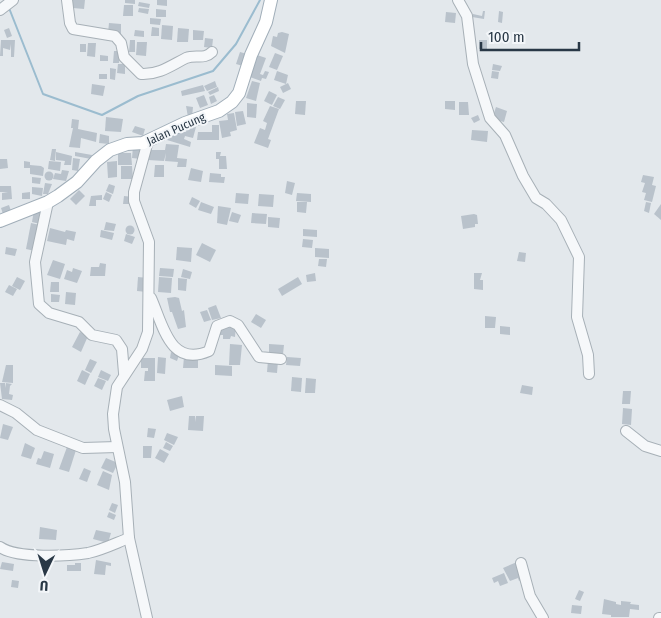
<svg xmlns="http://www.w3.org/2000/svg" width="661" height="618" viewBox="0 0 661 618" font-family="'Fira Sans Condensed',sans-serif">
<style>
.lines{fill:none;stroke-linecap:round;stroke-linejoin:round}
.stream{stroke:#9bbccf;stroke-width:2}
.building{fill:#b9c2cb}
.minor-casing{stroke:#a7b0b7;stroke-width:12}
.major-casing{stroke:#a1aeb9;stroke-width:14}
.minor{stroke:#f6f8fa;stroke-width:10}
.major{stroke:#fff;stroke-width:12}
.labels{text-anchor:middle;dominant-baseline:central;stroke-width:4;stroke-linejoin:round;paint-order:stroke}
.street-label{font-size:12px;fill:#293846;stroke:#f3f6f9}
</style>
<rect width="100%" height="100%" fill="#e3e8ec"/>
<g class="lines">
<!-- stream -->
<polyline class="stream" points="9,8 43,94 102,115 138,96 213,71 236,44 260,0"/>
</g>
<!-- building -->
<g class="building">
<polygon points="73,0 85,0 84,9 73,8"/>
<polygon points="125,0 135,0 135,4 125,3"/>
<polygon points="157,0 167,0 167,6 157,5"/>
<polygon points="139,2 150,4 149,8 138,6"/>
<polygon points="124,5 133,5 133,16 123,16"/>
<polygon points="139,8 149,9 148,14 138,12"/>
<polygon points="156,9 166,10 166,17 156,17"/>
<polygon points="483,11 485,11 484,19 472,17 473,14 482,16"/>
<polygon points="499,11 503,12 502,23 498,22"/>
<polygon points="446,12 456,13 455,23 445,22"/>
<polygon points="150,18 161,19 160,25 150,24"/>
<polygon points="109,23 121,24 121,34 108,33"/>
<polygon points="162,25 173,26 172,40 161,39"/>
<polygon points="152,27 159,28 159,36 151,36"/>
<polygon points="9,28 12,36 7,38 4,30"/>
<polygon points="178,28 189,29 188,42 177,42"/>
<polygon points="135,30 144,31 144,37 134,36"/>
<polygon points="193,30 204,31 203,40 193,40"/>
<polygon points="282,32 289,34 285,53 271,46 273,36 277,37 278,33"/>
<polygon points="205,38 213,39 212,48 204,47"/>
<polygon points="1,40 15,40 14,57 11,57 11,44 10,50 3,48 3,56 0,56"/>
<polygon points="130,40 135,40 135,52 129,52"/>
<rect x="479" y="40" width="8" height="9"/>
<polygon points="137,42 147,42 146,56 136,55"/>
<polygon points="88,43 96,43 95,57 87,56"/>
<rect x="80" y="44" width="6" height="8"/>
<polygon points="114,51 120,51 119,63 113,63"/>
<polygon points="240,52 247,54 243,66 236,64"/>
<polygon points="275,53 283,56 277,70 269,67"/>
<polygon points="254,54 266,58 260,74 263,75 265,71 269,72 266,79 262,78 261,81 250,77 254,67 251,66"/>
<polygon points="100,55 108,56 108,61 100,61"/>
<polygon points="118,64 125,64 125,74 117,73"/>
<polygon points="493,64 502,66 500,71 492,70"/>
<polygon points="110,68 116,69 115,80 110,79"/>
<polygon points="277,71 288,75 286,84 274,80"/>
<polygon points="492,71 499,72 498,79 491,78"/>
<rect x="99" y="74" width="8" height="5"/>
<polygon points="215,81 217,87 207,91 204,86"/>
<polygon points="252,81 260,83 256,101 246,98"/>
<polygon points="288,83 291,89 283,93 280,87"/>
<polygon points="92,84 105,86 103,96 91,94"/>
<polygon points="203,85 205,91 182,96 181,91"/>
<polygon points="218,87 219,91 210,95 208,92"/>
<polygon points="269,91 277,95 272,105 264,101"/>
<polygon points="204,95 208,105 200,108 196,98"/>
<polygon points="214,95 217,101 211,104 209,97"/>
<polygon points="278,97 285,100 280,109 273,106"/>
<polygon points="296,101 306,101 305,115 295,114"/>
<polygon points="445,101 455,101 455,110 445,109"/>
<polygon points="459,102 468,102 469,115 459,115"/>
<polygon points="247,103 257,104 256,118 247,117"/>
<polygon points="186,106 193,107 192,117 188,117"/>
<polygon points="270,106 279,109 268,139 271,140 268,148 254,143 260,128 265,130 267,123 263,121"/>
<polygon points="496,107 507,111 504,122 492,119"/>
<polygon points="243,111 246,124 237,126 235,112"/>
<polygon points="234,113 237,130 230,132 231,136 222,138 219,121 228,120 227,114"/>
<polygon points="478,115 480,120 474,123 471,118"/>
<polygon points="106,117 123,119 121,132 105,131"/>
<polygon points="72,119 79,120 78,129 97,133 96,142 81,138 80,148 69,147 73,128 71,128"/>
<polygon points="188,125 196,127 193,138 185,136 184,139 191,142 190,147 167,140 168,135 177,130 186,132"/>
<polygon points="212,125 219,125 219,140 197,140 198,132 212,132"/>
<polygon points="135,126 145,129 143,136 132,132"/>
<polygon points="472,130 488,131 487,142 471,140"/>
<polygon points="100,134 109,136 109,144 99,143"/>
<polygon points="166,144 179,145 177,158 187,159 186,167 177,167 178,162 165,161 166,153 164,161 148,160 149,150 165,150"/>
<polygon points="133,146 142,148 141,159 132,158"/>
<polygon points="52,149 56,149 55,161 50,160"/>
<polygon points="56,152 72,156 71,165 64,165 65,161 56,160"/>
<polygon points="75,152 92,155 91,159 75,156"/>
<polygon points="216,152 221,152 220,156 226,156 227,169 219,169 219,159 216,159"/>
<polygon points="118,153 131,153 132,165 118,165"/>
<polygon points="73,158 80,159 78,171 72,170"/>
<polygon points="0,159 7,159 8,168 0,169"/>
<polygon points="24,161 30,162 30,165 41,166 44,168 43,176 30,174 30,168 24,168"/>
<polygon points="49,161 61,162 60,171 48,169"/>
<polygon points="117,161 117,177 108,178 107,162"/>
<polygon points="155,165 164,165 164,177 154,177"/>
<polygon points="121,166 132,166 133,179 121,179"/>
<polygon points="191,168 203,171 201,182 188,180"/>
<polygon points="62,170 69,171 66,181 53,179 55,173 61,174"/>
<circle cx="49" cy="176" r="4.5"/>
<polygon points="210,173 221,174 221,177 225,177 224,183 209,182"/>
<polygon points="643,175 654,177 652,185 656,186 652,202 644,200 646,193 642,192 645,183 641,182"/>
<polygon points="32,177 41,178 40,184 32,183"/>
<polygon points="287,181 295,183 292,195 285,193"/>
<polygon points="45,183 52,184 48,194 43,194"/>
<polygon points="109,184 115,186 113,194 106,191"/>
<polygon points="0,186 11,186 12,199 2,200 2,193 8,192 0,192"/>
<polygon points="32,187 43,188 42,196 32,194"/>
<polygon points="79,190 85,196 76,205 70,199"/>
<polygon points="30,192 30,199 22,199 22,193"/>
<polygon points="106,192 112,195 109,202 103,199"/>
<polygon points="236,193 249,194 248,204 235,203"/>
<polygon points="297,193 311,194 311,202 296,201"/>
<polygon points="259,194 274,195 273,207 258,206"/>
<polygon points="102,195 102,200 96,200 96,206 89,206 91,196"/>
<polygon points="124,196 133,197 132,204 123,204"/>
<polygon points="192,197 200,201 196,208 189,204"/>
<polygon points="201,202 214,207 211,214 198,210"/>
<polygon points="297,202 307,202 306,213 297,212"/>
<polygon points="646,202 651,203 649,213 644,211"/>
<polygon points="661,204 661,220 654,214"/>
<polygon points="9,205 11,211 3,214 1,208"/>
<polygon points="218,206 231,208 227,225 217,223"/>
<polygon points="34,210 41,211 40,224 32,222"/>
<polygon points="232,212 241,215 238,223 229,221"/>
<polygon points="252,213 267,214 266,224 251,223"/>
<polygon points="474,214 477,215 478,224 475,224 475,227 463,229 461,216"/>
<polygon points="268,217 280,218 279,228 268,227"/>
<polygon points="106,222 116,224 114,231 104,230"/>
<polygon points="31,223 40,225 35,251 26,249"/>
<circle cx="130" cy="230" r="4.5"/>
<polygon points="50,228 65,232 66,230 76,232 74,241 67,239 66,245 47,241"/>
<polygon points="303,229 317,230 317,237 303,236"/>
<polygon points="101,230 114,233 112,240 100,237"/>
<polygon points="126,234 135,237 132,244 124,241"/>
<polygon points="303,239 313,240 312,248 302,247"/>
<polygon points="202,243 216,250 210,262 196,255"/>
<polygon points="6,247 17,249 15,256 5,254"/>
<polygon points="177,247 192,248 191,262 176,260"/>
<polygon points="315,248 329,249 329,258 315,257"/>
<polygon points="519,252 526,253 525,262 517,261"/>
<polygon points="319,259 327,259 326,267 318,266"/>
<polygon points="53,260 65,264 60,279 47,275"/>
<polygon points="100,263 106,264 105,276 90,276 91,267 99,267"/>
<polygon points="73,268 82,271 77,283 64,279 67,270 72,272"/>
<polygon points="160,268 174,269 173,277 159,276"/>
<polygon points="183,269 192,272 190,279 181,277"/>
<polygon points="315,273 316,281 307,282 306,275"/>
<polygon points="474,273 482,273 480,280 483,280 483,290 474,289"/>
<polygon points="17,277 25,281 20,290 12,286"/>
<polygon points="138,277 148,278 147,292 137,291"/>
<polygon points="159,277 172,278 171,293 158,292"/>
<polygon points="298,277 302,284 282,296 278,289"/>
<polygon points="178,278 187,279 186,291 178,290"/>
<polygon points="51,282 59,282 59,292 50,292"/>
<polygon points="9,285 17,289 13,296 5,292"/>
<polygon points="66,292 76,293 75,305 65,304"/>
<polygon points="51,294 60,295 59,302 51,302"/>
<polygon points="175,297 179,298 182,311 184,310 186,327 178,329 172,312 170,312 167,298"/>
<polygon points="216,305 221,318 212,320 208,308"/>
<polygon points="207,310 211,320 204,322 200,312"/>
<polygon points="256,314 266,320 261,328 251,322"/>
<polygon points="485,316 496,317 495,328 485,328"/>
<polygon points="227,325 236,325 235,337 231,336 230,339 223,339 223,335 219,335 220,327 227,328"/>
<polygon points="500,326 510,327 510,335 500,334"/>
<polygon points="80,332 88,336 81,352 72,347"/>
<polygon points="230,344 242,345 240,365 229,365"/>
<polygon points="269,344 284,345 283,354 269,353"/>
<polygon points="171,352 179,355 177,361 170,358"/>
<polygon points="158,357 166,358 165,374 157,373"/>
<polygon points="184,357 198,358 198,368 183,368"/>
<polygon points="287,357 301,358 300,366 286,365"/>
<polygon points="141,358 155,358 155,381 144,381 145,371 148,371 148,368 141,368"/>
<polygon points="90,359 97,362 91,373 85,370"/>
<polygon points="268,360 278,361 277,373 267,372"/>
<polygon points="6,365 13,365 13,383 2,382"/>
<polygon points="215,365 232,366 232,376 215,375"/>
<polygon points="82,370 90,374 85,385 77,381"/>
<polygon points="101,370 111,375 108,381 98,377"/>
<polygon points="292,377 302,378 301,392 291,391"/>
<polygon points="98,378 106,381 102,390 94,386"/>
<polygon points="306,378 316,379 315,393 305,393"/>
<polygon points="0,383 5,383 5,388 6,383 12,384 10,386 9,394 13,395 12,400 2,399"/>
<polygon points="522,385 533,387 532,395 520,393"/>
<polygon points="623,391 631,391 630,404 622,404"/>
<polygon points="182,396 184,407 170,411 167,400"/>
<polygon points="623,408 632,409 631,425 622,424"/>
<polygon points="189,416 195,416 196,422 196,416 204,416 203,431 188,430"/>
<polygon points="3,424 13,427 8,440 0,438"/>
<polygon points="148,428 156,429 154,438 147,437"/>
<polygon points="167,433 178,437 174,445 164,440"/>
<polygon points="166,442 173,446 170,451 163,448"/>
<polygon points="25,443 35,448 31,459 21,456"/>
<polygon points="143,446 152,446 151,458 143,458"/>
<polygon points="67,447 76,450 69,472 59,469"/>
<polygon points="160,449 169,454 164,463 155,458"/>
<polygon points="44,451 54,454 50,468 36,464 38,458 41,459"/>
<polygon points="106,458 118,463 113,473 101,468"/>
<polygon points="84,468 91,471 87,482 79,479"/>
<polygon points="103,471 112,475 109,490 97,485"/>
<polygon points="112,503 118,505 115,513 109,510"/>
<polygon points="109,512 116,515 114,520 107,517"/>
<polygon points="40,527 57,530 56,540 39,539"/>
<polygon points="96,530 111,533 108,543 93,539"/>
<polygon points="96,560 111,563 111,566 106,565 105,575 94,574"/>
<polygon points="2,562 14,564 13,571 0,569"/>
<polygon points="517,562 524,578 519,581 518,578 510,581 503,568"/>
<polygon points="75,563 81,563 81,571 67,571 67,565 75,565"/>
<polygon points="504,573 508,583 500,586 498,581 494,583 492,578"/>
<polygon points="12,580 19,581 18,588 11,587"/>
<polygon points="579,590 584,592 580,601 575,599"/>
<polygon points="604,599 616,602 616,604 621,605 621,601 631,602 630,604 639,605 639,610 630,609 629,617 611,617 611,615 602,614"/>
<polygon points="572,605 582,606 581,614 571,613"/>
</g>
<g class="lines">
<!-- minor casing -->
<g class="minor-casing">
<g id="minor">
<path d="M67,0L70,23L73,29L115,36L121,43L124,57L141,74C159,75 172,65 186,58C196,54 204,60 212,52"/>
<polyline points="458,0 467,16 473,64 490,118 505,135 523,176 536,198 546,204 561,220 579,257 577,317 588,355 589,374"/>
<polyline points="0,10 13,0"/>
<polyline points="48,202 35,262 39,304 49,313 79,322 92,335 116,340 122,349 124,373"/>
<path d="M151,298C163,325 170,368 209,351L217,326L230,321L238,325L259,357L281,359"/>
<polyline points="0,405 16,413 37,430 83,448 117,447"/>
<polyline points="626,431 645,446 661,451"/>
<path d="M0,547C17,559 68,556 88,553C102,550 116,543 129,538"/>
<polyline points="521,563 530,596 543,618"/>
<polyline points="147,618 129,538 125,482 114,429 113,414 117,387 142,349 148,332 149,242 134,201 134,192 148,141"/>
<polyline points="659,618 661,618"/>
</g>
</g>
<!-- major casing -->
<g class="major-casing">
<polyline id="major" points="0,221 48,202 58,196 77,182 96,161 110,150 127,144 143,143 185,123 219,111 232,102 239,93 251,55 266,22 271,0"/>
</g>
<!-- minor -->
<use href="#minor" class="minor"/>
<!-- major -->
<use href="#major" class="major"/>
</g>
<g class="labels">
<!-- street labels -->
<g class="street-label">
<text transform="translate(176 129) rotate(-24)">Jalan Pucung</text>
</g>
</g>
<!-- north arrow -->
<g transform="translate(45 573) rotate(184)" stroke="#f3f6f9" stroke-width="4" paint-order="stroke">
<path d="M0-4L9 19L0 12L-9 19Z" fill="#293846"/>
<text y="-8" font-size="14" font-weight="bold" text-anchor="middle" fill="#293846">U</text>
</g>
<!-- scale -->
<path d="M481 42v8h98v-8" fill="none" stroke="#293846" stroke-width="2.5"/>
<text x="488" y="42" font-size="15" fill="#293846" stroke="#f3f6f9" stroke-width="4" paint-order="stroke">100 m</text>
</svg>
